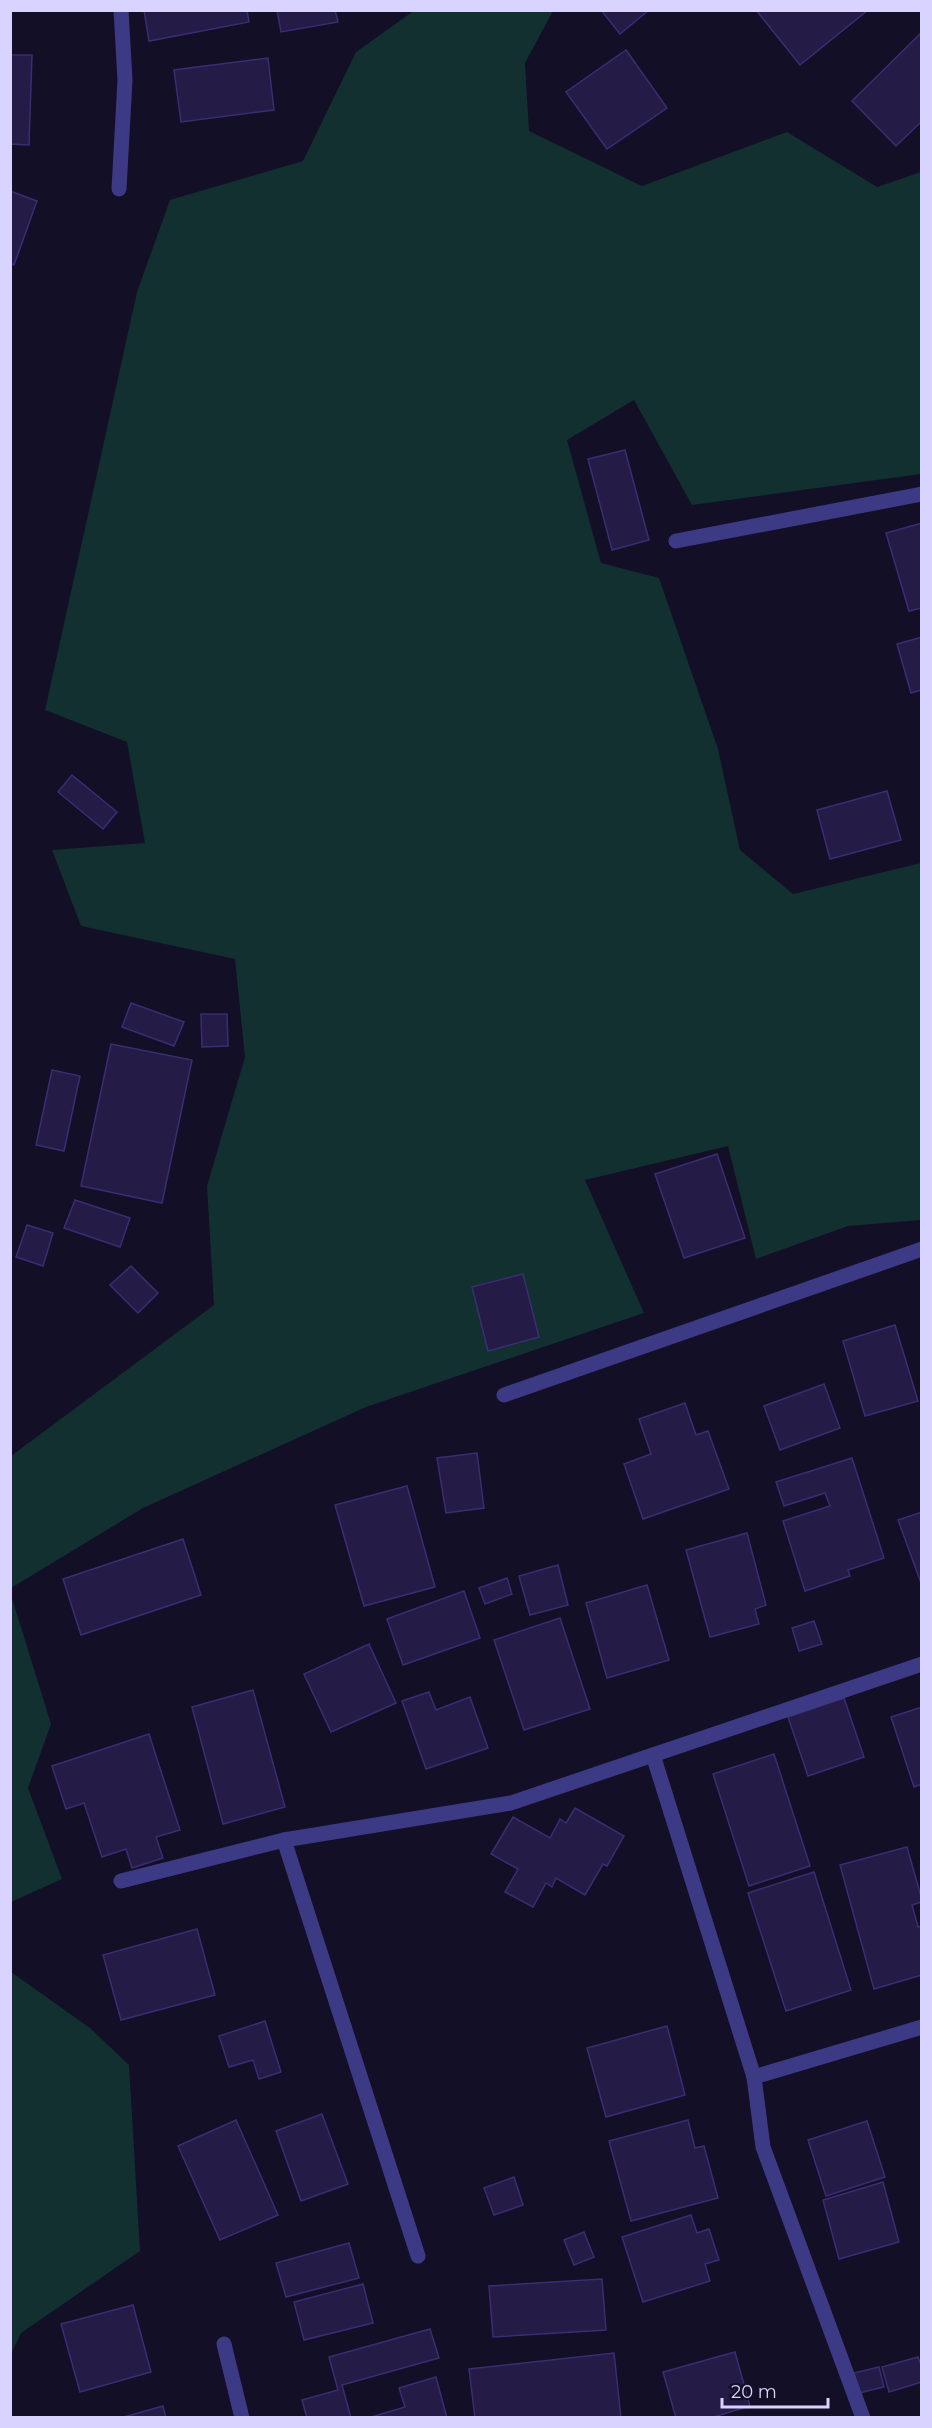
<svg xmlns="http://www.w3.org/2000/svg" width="932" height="2428" viewBox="0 0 932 2428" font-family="Montserrat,sans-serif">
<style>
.green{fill:#12302f}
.building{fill:#241b47;stroke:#3b2d73;stroke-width:1.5}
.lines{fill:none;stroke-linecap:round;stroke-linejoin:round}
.street{stroke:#3d3a85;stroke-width:15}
</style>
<rect width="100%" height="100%" fill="#130f26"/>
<!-- green -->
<g class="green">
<polygon points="415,10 553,11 525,63 529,131 642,186 787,132 877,187 921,172 921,474 692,505 634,400 567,440 601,563 659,578 718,749 740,850 793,894 921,863 921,1220 848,1226 756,1259 728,1146 585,1180 644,1313 366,1407 143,1508 11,1588 11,1456 214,1305 207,1186 245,1057 235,959 81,926 52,850 145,843 127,742 45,710 137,292 170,200 303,161 356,52"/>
<polygon points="11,1595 51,1724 28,1788 62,1879 11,1902"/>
<polygon points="11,1972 90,2028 129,2065 140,2251 21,2333 11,2354"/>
</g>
<!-- building -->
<g class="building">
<polygon points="144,10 247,10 249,22 149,41"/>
<polygon points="277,10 335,10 338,22 281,32"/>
<polygon points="601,10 649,10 620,34"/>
<polygon points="756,10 868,10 800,65"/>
<polygon points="922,32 922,121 896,146 852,101"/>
<polygon points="626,50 667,108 607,149 566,92"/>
<polygon points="10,55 32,55 29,145 10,144"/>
<polygon points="268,58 274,110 181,122 174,70"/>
<polygon points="10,191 37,201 14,265 10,263"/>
<polygon points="625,450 649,540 612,550 588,459"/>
<polygon points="922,523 922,608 909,611 886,533"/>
<polygon points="922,637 922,690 911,693 897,644"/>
<polygon points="72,775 117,812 103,829 58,792"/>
<polygon points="887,791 901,840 830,859 817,810"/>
<polygon points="131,1003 184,1022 174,1046 122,1027"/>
<polygon points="201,1014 227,1014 228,1046 202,1047"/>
<polygon points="111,1044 192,1060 162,1203 81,1186"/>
<polygon points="52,1070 80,1076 64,1151 36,1145"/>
<polygon points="717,1154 745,1238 684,1258 655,1174"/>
<polygon points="75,1200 130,1218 120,1247 64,1228"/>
<polygon points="27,1225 53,1233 43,1266 16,1257"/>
<polygon points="131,1266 158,1293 138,1313 110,1285"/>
<polygon points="523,1274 539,1337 488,1351 472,1287"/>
<polygon points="895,1325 918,1401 865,1416 843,1341"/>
<polygon points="824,1384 840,1428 780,1450 764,1406"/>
<polygon points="685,1403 696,1435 708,1431 729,1489 643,1519 624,1464 651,1454 639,1419"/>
<polygon points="477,1453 484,1508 446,1513 437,1458"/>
<polygon points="852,1458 884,1558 848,1570 850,1576 805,1591 783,1521 830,1506 825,1493 784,1506 776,1482"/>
<polygon points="407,1486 435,1587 364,1606 335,1505"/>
<polygon points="922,1512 922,1583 921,1583 898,1520"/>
<polygon points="747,1533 766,1605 755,1609 759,1624 710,1637 686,1550"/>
<polygon points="183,1539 201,1595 81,1635 63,1579"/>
<polygon points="558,1565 568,1605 530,1615 519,1576"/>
<polygon points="507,1578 512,1594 485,1604 479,1588"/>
<polygon points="647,1585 669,1660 607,1678 586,1603"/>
<polygon points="464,1591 480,1638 403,1665 387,1619"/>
<polygon points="560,1618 590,1709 524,1730 494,1640"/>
<polygon points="814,1621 822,1644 799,1651 792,1628"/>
<polygon points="369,1644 396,1703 331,1732 304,1674"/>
<polygon points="253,1690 285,1807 223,1824 192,1707"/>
<polygon points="429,1692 436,1710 470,1697 488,1748 426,1769 402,1701"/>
<polygon points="844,1698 864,1757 808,1776 788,1717"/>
<polygon points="922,1707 922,1784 914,1787 891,1717"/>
<polygon points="149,1734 180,1830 156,1837 163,1858 132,1868 126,1849 102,1857 84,1803 66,1809 52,1766"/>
<polygon points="774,1754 810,1866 749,1886 713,1774"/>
<polygon points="575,1808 624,1836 607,1866 603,1864 585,1895 556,1878 552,1887 546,1883 533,1907 505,1892 518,1869 491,1854 513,1817 550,1838 560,1819 566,1823"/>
<polygon points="907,1847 922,1900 922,1902 912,1905 918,1927 922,1926 922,1975 874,1989 840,1865"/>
<polygon points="814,1872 851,1990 786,2011 748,1893"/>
<polygon points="197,1929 215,1995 121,2020 103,1955"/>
<polygon points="265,2021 281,2072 259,2079 253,2060 229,2067 219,2036"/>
<polygon points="667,2026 685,2095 606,2117 587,2048"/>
<polygon points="322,2114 348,2184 301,2201 276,2131"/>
<polygon points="236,2120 278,2215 220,2240 178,2146"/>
<polygon points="688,2120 695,2148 704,2146 718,2198 631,2221 609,2141"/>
<polygon points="867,2121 885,2177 826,2196 808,2140"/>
<polygon points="514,2177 523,2205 494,2215 484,2188"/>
<polygon points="883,2182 899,2242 839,2259 823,2200"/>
<polygon points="691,2215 697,2233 709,2229 719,2260 705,2264 710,2281 643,2302 622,2237"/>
<polygon points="584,2232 594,2257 574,2265 564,2240"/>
<polygon points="349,2243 359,2278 286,2297 276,2263"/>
<polygon points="602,2279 606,2330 493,2337 489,2286"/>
<polygon points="363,2284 373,2323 304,2340 294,2302"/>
<polygon points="133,2305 151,2372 80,2392 61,2324"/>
<polygon points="430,2329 439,2358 342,2385 351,2418 307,2418 302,2400 338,2390 329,2357"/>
<polygon points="735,2352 750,2406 710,2418 676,2418 663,2372"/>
<polygon points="614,2353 621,2418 475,2418 469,2369"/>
<polygon points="918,2357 922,2368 922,2382 889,2392 882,2367"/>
<polygon points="879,2367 884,2387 859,2393 854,2373"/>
<polygon points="436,2377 447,2418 368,2418 405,2407 399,2388"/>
<polygon points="163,2406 166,2418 120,2418"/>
</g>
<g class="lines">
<!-- street -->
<g class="street">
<polyline points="119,189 125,80 121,10"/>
<polyline points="676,541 922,494"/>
<polyline points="504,1395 922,1249"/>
<polyline points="653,1755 754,2077 763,2147 863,2418"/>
<polyline points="284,1840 418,2256"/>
<polyline points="121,1881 284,1840 511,1803 922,1664"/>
<polyline points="754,2077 922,2027"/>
<polyline points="224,2344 242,2418"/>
</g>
</g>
<!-- border -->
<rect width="932" height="2428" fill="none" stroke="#d9d4ff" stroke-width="24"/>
<!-- scale -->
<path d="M722 2398v9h106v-9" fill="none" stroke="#d9d4ff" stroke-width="3"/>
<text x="731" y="2398" font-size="18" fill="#d9d4ff" stroke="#130f26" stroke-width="4.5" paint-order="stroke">20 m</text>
</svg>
